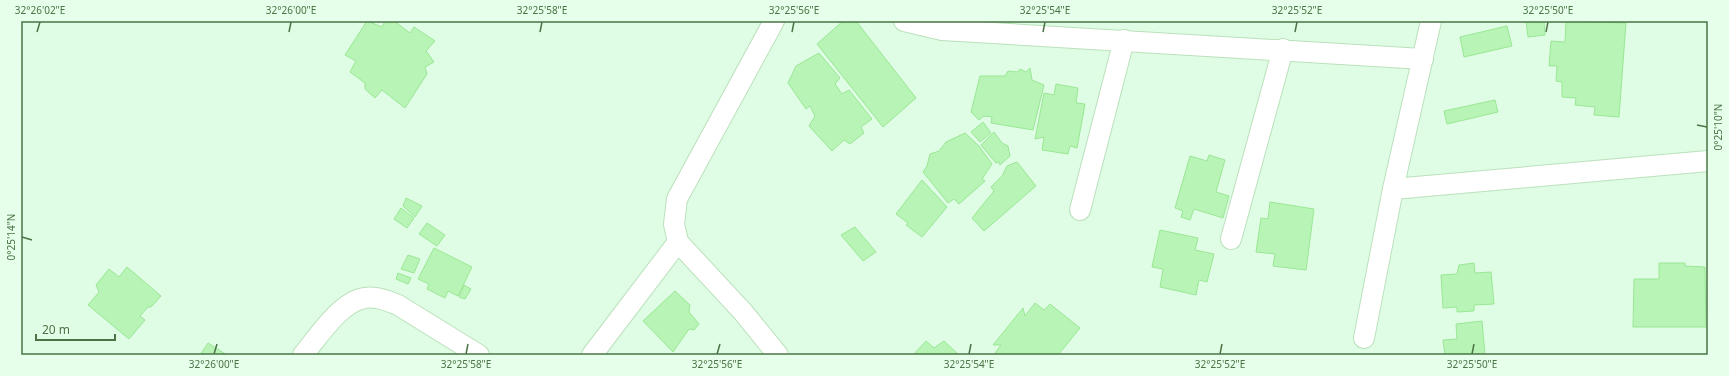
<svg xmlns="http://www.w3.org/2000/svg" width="1729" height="376" viewBox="0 0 1729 376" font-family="'Noto Sans',sans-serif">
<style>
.building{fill:#b8f4b5;stroke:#9ae795}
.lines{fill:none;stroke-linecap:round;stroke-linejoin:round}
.street-casing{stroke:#bbe1bc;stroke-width:22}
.street{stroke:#fff;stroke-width:20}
.ticks{fill:none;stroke:#4a7446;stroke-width:1.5}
.neatline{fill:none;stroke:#4a7446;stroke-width:1.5}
.ticks-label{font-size:10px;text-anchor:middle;fill:#4a7446}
</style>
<rect width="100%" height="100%" fill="#dffde4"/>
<!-- building -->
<g class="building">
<polygon points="367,21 382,27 385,21 394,21 410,33 414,27 435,41 426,51 434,62 425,67 427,74 405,108 382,90 375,98 365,89 365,83 350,72 356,61 345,55"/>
<polygon points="843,21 856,21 916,98 883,127 817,44"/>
<polygon points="1526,21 1544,21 1545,35 1528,37"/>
<polygon points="1566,21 1626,23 1619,117 1594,115 1595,107 1575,105 1576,98 1562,97 1562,82 1556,81 1557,66 1549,66 1551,41 1565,42"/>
<polygon points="1507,26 1512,46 1464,57 1460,37"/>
<polygon points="819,53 840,78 835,84 842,94 849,90 872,119 861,127 864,133 850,144 844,140 832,151 809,126 815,116 810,106 806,109 788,83 796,66"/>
<polygon points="1030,68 1032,80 1044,85 1033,130 991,123 992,117 984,116 979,120 971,112 980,76 1005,76 1008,71 1017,72 1020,69 1026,72"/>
<polygon points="1056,84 1078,88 1076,103 1085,104 1077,148 1070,146 1068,154 1042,150 1044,137 1035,139 1044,93 1054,95"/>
<polygon points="1495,100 1498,112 1447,124 1444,111"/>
<polygon points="983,122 991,133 980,142 971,132"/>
<polygon points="994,132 1002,143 1008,146 1010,156 1000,165 999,162 996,163 981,145"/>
<polygon points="965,133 979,146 992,164 982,179 985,181 959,204 954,199 948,203 923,172 927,166 930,154 939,151 946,142"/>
<polygon points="1209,155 1225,160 1216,192 1229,196 1223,218 1194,209 1190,220 1181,217 1183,211 1175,208 1190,156 1207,161"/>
<polygon points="1017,162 1036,186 984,231 972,218 994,191 991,187 1002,176 1007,166"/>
<polygon points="922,180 947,207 922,237 906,225 908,223 896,214"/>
<polygon points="406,198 422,206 415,217 403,206"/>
<polygon points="1270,202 1314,209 1306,270 1273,266 1275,254 1256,252 1261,218 1268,219"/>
<polygon points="401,208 414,218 407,228 394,219"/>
<polygon points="427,223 445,235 437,246 419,234"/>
<polygon points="855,227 876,252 863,261 841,235"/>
<polygon points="1160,230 1198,238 1195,250 1214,254 1207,282 1199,280 1196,295 1160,287 1163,269 1152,267"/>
<polygon points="434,248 472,267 458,296 448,291 445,298 427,289 429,284 418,279"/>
<polygon points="408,255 420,259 414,273 401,269"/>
<polygon points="1474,263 1475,273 1491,272 1494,304 1474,305 1474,311 1457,312 1457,307 1443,308 1441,275 1457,274 1459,265"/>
<polygon points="1659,263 1685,263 1685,266 1705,267 1706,327 1633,327 1634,279 1659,279"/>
<polygon points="127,267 161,296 151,307 148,307 140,316 145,320 129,339 88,305 99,292 96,285 109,269 119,277"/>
<polygon points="398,273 411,278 408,284 396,279"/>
<polygon points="464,285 471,289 465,299 459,297"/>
<polygon points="675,291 690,305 689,312 699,324 694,330 689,329 673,352 643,321"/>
<polygon points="1035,303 1044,310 1050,304 1080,328 1058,355 998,355 995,353 1001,345 993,345 1023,308 1025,316"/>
<polygon points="1482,321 1485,355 1445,355 1443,340 1457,339 1456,324"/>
<polygon points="926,341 934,348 944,341 959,355 913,355"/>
<polygon points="208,343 227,355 200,355"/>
</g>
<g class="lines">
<!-- street casing -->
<g class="street-casing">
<g id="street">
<polyline points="774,21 677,199 674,224 678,242 743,312 778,355"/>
<polyline points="904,21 942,30 1423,59"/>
<polyline points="1393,189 1708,161"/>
<polyline points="1080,210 1124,40"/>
<polyline points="1231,239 1283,49"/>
<polyline points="1364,338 1393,189 1431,21"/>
<path d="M303,355C318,337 341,301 365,298C377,296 388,301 398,305L479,355"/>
<polyline points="592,355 678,242"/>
</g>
</g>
<!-- street -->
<use href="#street" class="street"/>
</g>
<!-- ticks -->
<path class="ticks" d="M37,32L40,22M289,32L291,22M540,32L542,22M792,32L794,22M1043,32L1045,22M1295,32L1297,22M1546,32L1548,22M1697,125L1707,127M22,237L32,240M214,354L217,344M466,354L468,344M717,354L720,344M969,354L971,344M1220,354L1222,344M1472,354L1474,344"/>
<!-- border -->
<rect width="1729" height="376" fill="none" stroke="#e6ffea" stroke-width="44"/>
<!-- scale -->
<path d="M36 334v6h79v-6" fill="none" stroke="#4a7446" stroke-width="2"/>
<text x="42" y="334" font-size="12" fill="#4a7446" stroke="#e6ffea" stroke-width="3" paint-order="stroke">20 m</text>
<rect x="22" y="22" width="1685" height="332" class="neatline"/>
<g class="ticks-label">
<text x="40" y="14">32°26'02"E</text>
<text x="291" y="14">32°26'00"E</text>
<text x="542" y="14">32°25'58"E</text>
<text x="794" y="14">32°25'56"E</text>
<text x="1045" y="14">32°25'54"E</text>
<text x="1297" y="14">32°25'52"E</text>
<text x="1548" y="14">32°25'50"E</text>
<text transform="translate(1718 127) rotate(-90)" y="4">0°25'10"N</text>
<text transform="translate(11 237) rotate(-90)" y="4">0°25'14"N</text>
<text x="214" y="368">32°26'00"E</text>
<text x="466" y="368">32°25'58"E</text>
<text x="717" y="368">32°25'56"E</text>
<text x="969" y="368">32°25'54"E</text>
<text x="1220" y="368">32°25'52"E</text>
<text x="1472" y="368">32°25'50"E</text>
</g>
</svg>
